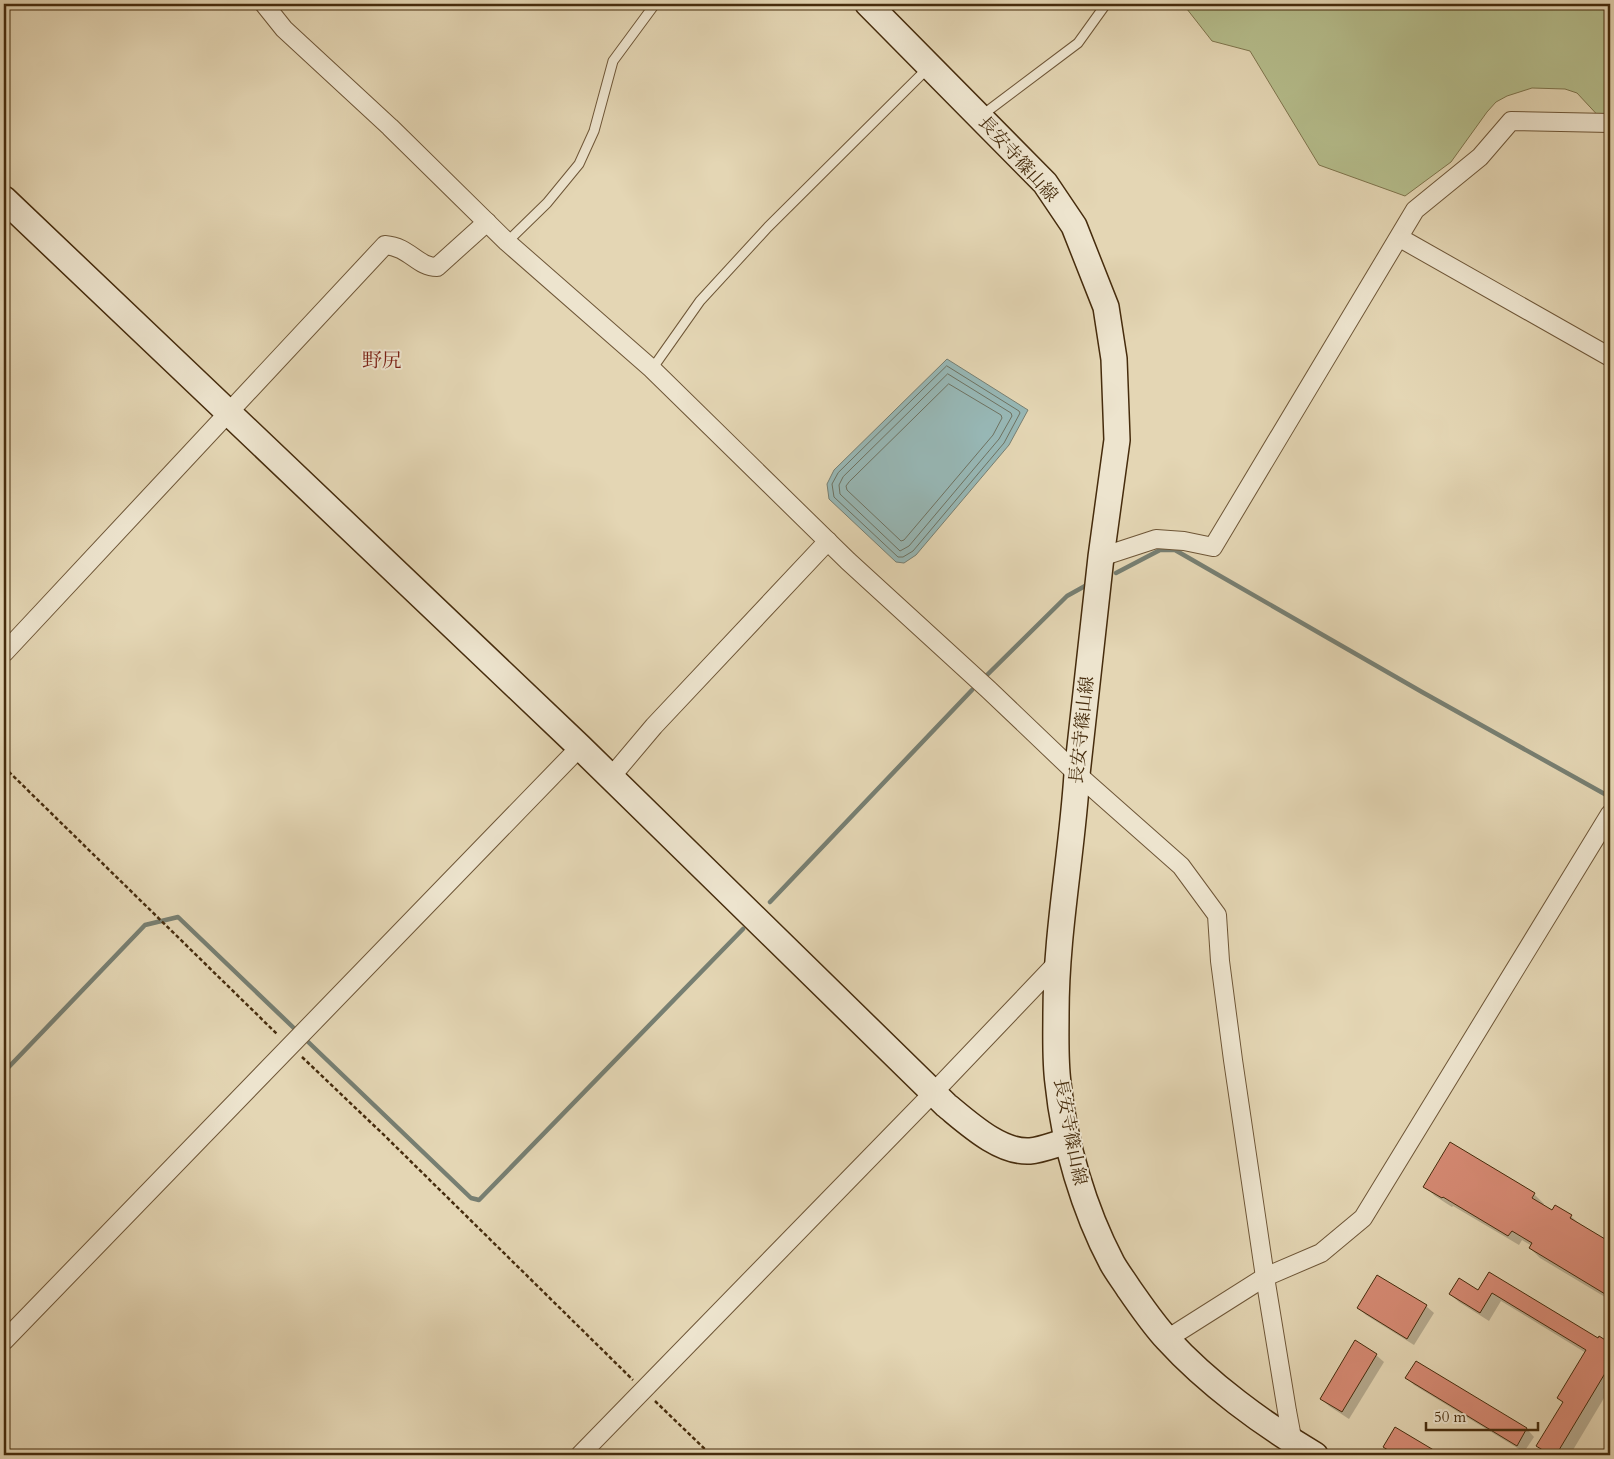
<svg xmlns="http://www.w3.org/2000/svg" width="1614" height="1459" viewBox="0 0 1614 1459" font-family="Cardo,'Noto Serif JP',serif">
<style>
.green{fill:#b5bd8c;stroke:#7e744c}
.water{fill:#97b7b5;stroke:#777f72}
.shadow{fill:#0003}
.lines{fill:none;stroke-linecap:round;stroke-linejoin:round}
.shore{stroke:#6e7261;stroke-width:1}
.stream{stroke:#777f72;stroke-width:4.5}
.building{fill:#d78b75;stroke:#462c0d}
.lane-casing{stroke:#6e5637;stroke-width:11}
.street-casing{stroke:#6e5637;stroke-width:20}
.secondary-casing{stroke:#462c0d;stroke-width:28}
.path{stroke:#462c0d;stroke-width:2.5;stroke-dasharray:4 2.5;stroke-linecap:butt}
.lane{stroke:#ede4ce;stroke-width:9}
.street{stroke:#ede4ce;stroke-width:18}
.secondary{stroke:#ede4ce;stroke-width:25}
.labels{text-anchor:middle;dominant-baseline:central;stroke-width:4;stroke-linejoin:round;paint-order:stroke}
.street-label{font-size:18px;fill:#462c0d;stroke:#ede4ce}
.quarter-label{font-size:20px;fill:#7a1f14;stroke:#ede4ce}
</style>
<rect width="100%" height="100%" fill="#e4d6b4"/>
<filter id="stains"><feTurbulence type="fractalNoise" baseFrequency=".004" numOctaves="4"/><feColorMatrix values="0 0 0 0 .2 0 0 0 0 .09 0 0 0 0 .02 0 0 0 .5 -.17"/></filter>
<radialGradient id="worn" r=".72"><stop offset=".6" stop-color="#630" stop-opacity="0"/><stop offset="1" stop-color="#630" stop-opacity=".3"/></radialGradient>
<!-- green -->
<polygon class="green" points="1183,4 1610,4 1610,122 1604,122 1577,93 1565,89 1532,88 1507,96 1496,102 1487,112 1451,162 1405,196 1319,165 1250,51 1212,41"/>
<!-- water -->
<polygon class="water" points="947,359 1028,410 1009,445 916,555 904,563 896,562 829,499 827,484 834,470"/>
<!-- shadow -->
<g class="shadow">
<polygon points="1425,1187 1534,1194 1544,1204 1542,1206 1552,1212 1571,1216 1581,1226 1610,1244 1610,1300 1540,1258 1530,1248 1532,1246 1522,1240 1519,1245 1453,1206 1452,1207 1435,1196"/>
<polygon points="1489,1274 1598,1340 1606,1342 1610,1334 1610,1388 1570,1455 1547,1455 1538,1446 1564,1403 1559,1398 1586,1353 1501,1301 1489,1321 1459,1302 1450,1294 1479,1291"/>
<polygon points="1378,1276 1426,1306 1434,1313 1414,1345 1366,1315 1358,1308"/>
<polygon points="1376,1355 1384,1362 1349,1419 1329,1406 1321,1399"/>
<polygon points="1416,1363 1527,1429 1534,1437 1524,1452 1414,1385 1407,1378"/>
<polygon points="1396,1428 1440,1455 1393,1455 1385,1447"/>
</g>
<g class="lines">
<!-- shore -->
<g class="shore">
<polygon points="947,366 1019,411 1020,413 1004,443 913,551 903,557 898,557 834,497 832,484 838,473"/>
<polygon points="948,374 1011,413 1012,416 999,439 909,546 900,551 840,494 839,485 843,477"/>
<polygon points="949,384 1001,415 1002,418 993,435 904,540 901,541 847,490 846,486 849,482"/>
</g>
<!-- stream -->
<g class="stream">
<polyline points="1116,573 1160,550 1175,550 1422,692 1610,797"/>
<polyline points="985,677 1067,596 1085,586"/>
<polyline points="770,902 972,690"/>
<polyline points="303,1037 471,1198 479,1200 743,929"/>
<polyline points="4,1072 145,925 178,917 298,1032"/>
</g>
</g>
<!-- building -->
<g class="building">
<polygon points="1450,1142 1535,1193 1532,1198 1552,1210 1555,1205 1572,1215 1570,1218 1610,1242 1610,1297 1529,1248 1532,1243 1512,1231 1508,1236 1443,1197 1442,1198 1423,1187"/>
<polygon points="1489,1272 1598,1338 1599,1336 1610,1343 1610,1365 1556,1455 1551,1455 1536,1446 1563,1402 1557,1398 1586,1350 1492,1293 1480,1313 1449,1294 1459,1278 1478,1290"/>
<polygon points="1377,1275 1427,1305 1407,1339 1357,1308"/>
<polygon points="1355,1340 1377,1354 1342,1412 1320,1399"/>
<polygon points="1416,1361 1527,1428 1517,1446 1405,1378"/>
<polygon points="1395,1427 1442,1455 1396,1455 1383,1447"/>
</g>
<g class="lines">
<!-- lane casing -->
<g class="lane-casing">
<g id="lane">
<polyline points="981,116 1078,43 1106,4"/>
<polyline points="507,242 547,203 579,164 594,131 613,61 655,4"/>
<polyline points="652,369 700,301 768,227 928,68"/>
</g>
</g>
<!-- street casing -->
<g class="street-casing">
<g id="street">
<polyline points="264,4 284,29 390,127 507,242 652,369 848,561 989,690 1077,774 1181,866 1217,915 1220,961 1233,1060 1265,1277 1287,1411 1293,1443"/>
<polyline points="1400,238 1610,357"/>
<polyline points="1101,557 1156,539 1184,541 1213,547 1415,210 1480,157 1511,121 1610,123"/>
<path d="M4,653L385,245C410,247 417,267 437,267L487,222"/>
<polyline points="611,777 654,726 828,541"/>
<polyline points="1167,1339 1265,1277 1321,1253 1363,1218 1610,814"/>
<polyline points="4,1341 580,747"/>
<polyline points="580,1455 933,1093 1058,962"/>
</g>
</g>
<!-- secondary casing -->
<g class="secondary-casing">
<g id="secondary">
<path d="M868,4L1045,183L1074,226L1106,307L1114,359L1117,440L1101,557L1077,774C1072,854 1056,933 1056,1013C1056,1036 1055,1060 1058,1083C1064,1143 1084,1210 1112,1263C1117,1272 1124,1281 1129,1289C1141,1306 1153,1324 1167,1339C1207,1383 1264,1425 1315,1455"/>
<path d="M4,199L580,747L946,1105C968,1123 1000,1153 1030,1151C1042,1150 1056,1144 1068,1141"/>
</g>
</g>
<!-- path -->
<g class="path">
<polyline points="4,767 278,1035"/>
<polyline points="302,1057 385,1136 633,1380"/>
<polyline points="655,1401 711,1455"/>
</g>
<!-- lane -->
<use href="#lane" class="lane"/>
<!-- street -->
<use href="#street" class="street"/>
<!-- secondary -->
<use href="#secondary" class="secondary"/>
</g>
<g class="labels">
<!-- street labels -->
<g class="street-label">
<text transform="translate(1018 159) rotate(48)">長安寺篠山線</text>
<text transform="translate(1082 730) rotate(-84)">長安寺篠山線</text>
<text transform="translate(1070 1132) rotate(79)">長安寺篠山線</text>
</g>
<!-- quarter labels -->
<g class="quarter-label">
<text x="382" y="360">野尻</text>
</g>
</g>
<!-- margin -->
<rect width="1614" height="1459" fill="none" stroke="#e4d6b4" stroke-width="20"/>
<rect x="5" y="5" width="1604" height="1449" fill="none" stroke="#462c0d" stroke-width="2.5"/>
<rect x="10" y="10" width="1594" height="1439" fill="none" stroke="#462c0d"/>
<!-- scale -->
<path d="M1426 1422v8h112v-8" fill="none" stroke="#462c0d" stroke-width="2.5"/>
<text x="1434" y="1422" font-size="15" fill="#462c0d" stroke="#ede4ce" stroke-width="4" paint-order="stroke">50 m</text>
<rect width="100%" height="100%" filter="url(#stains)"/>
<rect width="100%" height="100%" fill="url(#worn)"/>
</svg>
